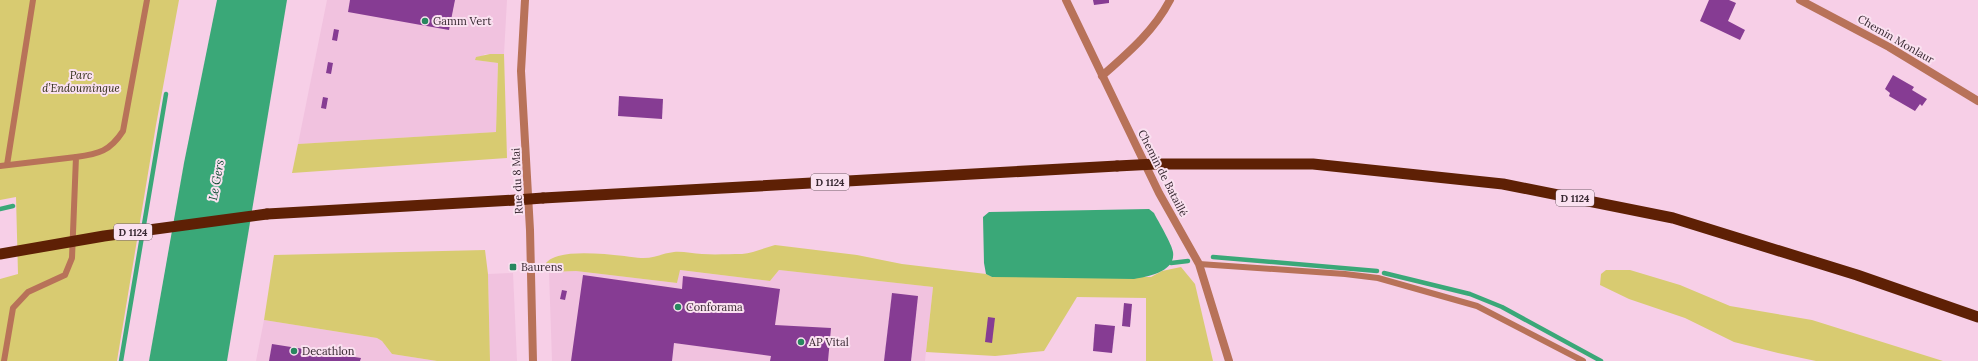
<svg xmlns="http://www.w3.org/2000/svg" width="1978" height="361" viewBox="0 0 1978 361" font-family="Lora,serif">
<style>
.built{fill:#f1c2df}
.green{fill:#d8cb71}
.water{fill:#3aa878}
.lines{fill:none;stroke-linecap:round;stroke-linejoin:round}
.stream{stroke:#3aa878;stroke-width:4.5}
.building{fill:#863c93}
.service{stroke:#b87259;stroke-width:6}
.minor{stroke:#b87259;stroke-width:8}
.tertiary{stroke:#b87259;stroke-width:8}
.trunk{stroke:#5e2005;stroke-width:11}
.trunk-bridge{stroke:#5e2005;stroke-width:11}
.poi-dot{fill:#28875f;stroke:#fae1f0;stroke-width:1.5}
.labels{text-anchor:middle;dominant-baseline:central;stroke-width:4;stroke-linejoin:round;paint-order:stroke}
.shield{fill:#fae1f0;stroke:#72606a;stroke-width:1}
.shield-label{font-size:10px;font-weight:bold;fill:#372831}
.poi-label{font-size:11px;fill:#372831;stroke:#fae1f0;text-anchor:start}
.street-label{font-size:11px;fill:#372831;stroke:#fae1f0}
.park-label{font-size:11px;font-style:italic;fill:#312d17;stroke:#fae1f0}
.water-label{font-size:12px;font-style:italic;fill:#134e35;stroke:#fae1f0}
</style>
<rect width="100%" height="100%" fill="#f7cfe7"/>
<!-- built -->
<g class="built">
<polygon points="327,0 507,0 504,54 485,54 476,60 498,63 496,132 298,144"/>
<polygon points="679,270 770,281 779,270 933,287 925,361 552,361 549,272 576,271 677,283"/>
<polygon points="513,273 517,361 490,361 488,274"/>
<polygon points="264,320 377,338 382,341 392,354 437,361 256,361"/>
</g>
<!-- green -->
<g class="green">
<polygon points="0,0 179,0 156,125 117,361 0,361 0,279 18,274 16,197 0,200"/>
<polygon points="490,54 504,54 507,158 292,173 298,144 496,132 498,63 475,60 476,57"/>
<path d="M775,245L857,255L902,264L986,274L992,277H1151L1162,271L1181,267L1195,284L1213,361H1146V298L1077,297L1044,351L995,356L926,352L933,287L779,270L770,281L680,270L677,283L576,271L549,272L546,263C560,246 620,256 641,258C653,259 663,253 674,252C683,251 693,254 702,254C715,255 729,254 742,254C753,253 764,248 775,245Z"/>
<polygon points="485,250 488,274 490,361 437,361 392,354 382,341 377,338 264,320 274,255"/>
<polygon points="1606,270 1630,270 1680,285 1730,306 1812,320 1943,361 1816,361 1778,353 1734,342 1685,318 1629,299 1600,285 1601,274"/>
</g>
<!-- water -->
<g class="water">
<polygon points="217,0 287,0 227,361 149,361 184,163"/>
<path d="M1149,209L1154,213C1158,221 1172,244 1173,252C1176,272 1147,277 1134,279L992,277L986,274L984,263L983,217L989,212Z"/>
</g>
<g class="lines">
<!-- stream -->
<g class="stream">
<polyline points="0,209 13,206"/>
<polyline points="1213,257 1377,271"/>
<polyline points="1171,263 1188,261"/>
<polyline points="1384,273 1470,294 1502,307 1601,361"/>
<polyline points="121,361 166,94"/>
</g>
</g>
<!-- building -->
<g class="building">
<polygon points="350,0 455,0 449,30 348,12"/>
<polygon points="1093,0 1109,0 1109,3 1094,5"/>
<polygon points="1709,0 1729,0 1736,3 1728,21 1745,30 1740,40 1700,21"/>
<polygon points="334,29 339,30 337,41 332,40"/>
<polygon points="328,62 333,63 331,74 326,73"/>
<polygon points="1893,75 1914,87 1912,90 1927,99 1922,106 1920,104 1915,111 1889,96 1890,93 1885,89"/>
<polygon points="619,96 663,99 662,119 618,116"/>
<polygon points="323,97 328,98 326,109 321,108"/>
<polygon points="583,275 682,289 683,276 780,289 775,325 831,328 828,361 770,361 771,356 674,343 672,361 571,361"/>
<polygon points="562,290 567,291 565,300 560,299"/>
<polygon points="892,293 918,296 911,361 884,361"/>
<polygon points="1124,303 1132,304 1130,327 1122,326"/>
<polygon points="988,317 995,318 992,343 985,342"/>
<polygon points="1095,324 1115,326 1112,353 1093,351"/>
<polygon points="272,344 361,358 360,361 269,361"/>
</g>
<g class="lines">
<!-- service -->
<g class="service">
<polyline points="7,165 33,0"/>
<polyline points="0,166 76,157"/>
<polyline points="1199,264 1345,274 1378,278 1477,306 1583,361"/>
<path d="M4,361L13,308L28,292L65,275L72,258L76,157C99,154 110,151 123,131L147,0"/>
</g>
<!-- minor -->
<g class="minor">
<polyline points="1066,0 1159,193 1199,264 1229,361"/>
<polyline points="1800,0 1889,47 1978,101"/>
<path d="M1102,76C1128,53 1154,31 1170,0"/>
</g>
<!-- tertiary -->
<polyline class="tertiary" points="525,0 521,71 530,230 533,361"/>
<!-- trunk -->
<g class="trunk">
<polyline points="1156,164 1313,164 1503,184 1673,218 1857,275 1978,317"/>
<polyline points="543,198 1117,166"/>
<polyline points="267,214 516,200"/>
</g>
<!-- trunk-bridge -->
<g class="trunk-bridge">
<polyline points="1117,166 1156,164"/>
<polyline points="516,200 543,198"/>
<polyline points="0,254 104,236 267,214"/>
</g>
</g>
<!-- markers -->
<g class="poi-dot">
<circle cx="425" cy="21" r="4"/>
<rect x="509" y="263" width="8" height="8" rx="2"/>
<circle cx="678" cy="307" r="4"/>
<circle cx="801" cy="342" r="4"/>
<circle cx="294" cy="351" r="4"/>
</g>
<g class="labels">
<!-- shield labels -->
<g class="shield">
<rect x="811" y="174" width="38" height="16" rx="3"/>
<rect x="1556" y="190" width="38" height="16" rx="3"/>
<rect x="114" y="224" width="38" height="16" rx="3"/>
</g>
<g class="shield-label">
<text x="830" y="182">D 1124</text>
<text x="1575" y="198">D 1124</text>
<text x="133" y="232">D 1124</text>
</g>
<!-- poi labels -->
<g class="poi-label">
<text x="433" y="21">Gamm Vert</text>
<text x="521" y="267">Baurens</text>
<text x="686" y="307">Conforama</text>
<text x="809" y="342">AP Vital</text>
<text x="302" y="351">Decathlon</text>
</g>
<!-- street labels -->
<g class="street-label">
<text transform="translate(1896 39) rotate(30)">Chemin Monlaur</text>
<text transform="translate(1163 173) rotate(63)">Chemin de Bataillé</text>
<text transform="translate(517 181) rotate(-93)">Rue du 8 Mai</text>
</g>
<!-- park labels -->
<g class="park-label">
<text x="81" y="75">Parc<tspan x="81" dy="13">d’Endoumingue</tspan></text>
</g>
<!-- water labels -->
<g class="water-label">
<text transform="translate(216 180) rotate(-80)">Le Gers</text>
</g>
</g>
</svg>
